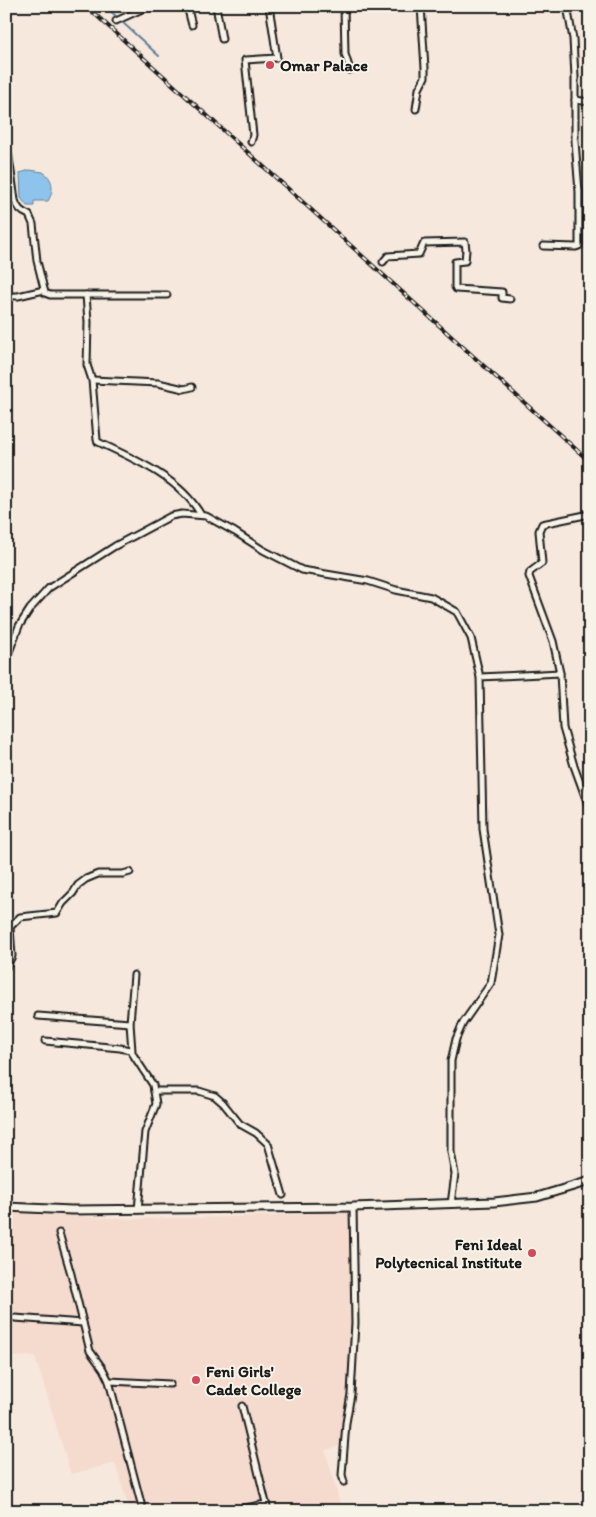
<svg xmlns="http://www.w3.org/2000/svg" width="596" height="1517" viewBox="0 0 596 1517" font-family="Itim,sans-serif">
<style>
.built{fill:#f5dace}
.water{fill:#8ec3ec;stroke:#608099}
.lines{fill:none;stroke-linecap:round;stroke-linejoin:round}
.stream{stroke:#608099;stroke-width:2}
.minor-casing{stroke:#1c1c1c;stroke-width:9}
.secondary-casing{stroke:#1c1c1c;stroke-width:11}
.minor{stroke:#f7f3e8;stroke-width:5}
.secondary{stroke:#f7f3e8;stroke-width:7}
.rail-casing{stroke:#1c1c1c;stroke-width:4}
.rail{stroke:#f7f3e8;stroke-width:2;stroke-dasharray:5.5;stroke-linecap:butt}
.poi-dot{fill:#d1495b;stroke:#f7f3e8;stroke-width:2}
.labels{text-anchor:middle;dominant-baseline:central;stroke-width:4;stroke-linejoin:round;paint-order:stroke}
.poi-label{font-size:16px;font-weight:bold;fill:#1c1c1c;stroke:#f7f3e8;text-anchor:start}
</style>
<rect width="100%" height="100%" fill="#f6e8dc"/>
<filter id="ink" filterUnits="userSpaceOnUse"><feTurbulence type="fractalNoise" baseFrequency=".02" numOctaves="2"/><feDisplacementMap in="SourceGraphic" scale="10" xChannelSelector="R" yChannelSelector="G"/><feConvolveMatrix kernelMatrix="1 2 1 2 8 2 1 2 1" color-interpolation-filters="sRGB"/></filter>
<g filter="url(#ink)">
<!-- built -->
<polygon class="built" points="351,1211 354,1326 348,1402 347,1444 325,1450 342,1511 130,1511 115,1463 71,1474 35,1356 6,1357 6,1213 134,1219 269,1216"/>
<!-- water -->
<path class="water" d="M30,170L43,172C54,179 54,191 48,201H34V206H27L21,198L20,173Z"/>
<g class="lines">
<!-- stream -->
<g class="stream">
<polyline points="105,6 118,18"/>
<polyline points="121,21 159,56"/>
</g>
<!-- minor casing -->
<g class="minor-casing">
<g id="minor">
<polyline points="187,6 192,25"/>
<polyline points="216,6 222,39"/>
<polyline points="344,6 345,54 350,70"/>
<polyline points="116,21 149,6"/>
<polyline points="575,100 590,102"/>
<polyline points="416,109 419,89 425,77 425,68 421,6"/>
<path d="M6,137L15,200C17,208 21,212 29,215L33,224L37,261L45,293L50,295H167"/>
<polyline points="251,142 253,135 245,60 277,58 269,6"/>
<polyline points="543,246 576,247 579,246 579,192 575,141 575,77 573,39 567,6"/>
<polyline points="383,262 388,256 419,254 424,243 465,242 466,250 465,261 455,262 455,287 456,289 502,292 502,298 510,299"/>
<path d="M86,295L88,322L87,365L92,380L97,440L98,442C135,459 181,479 201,515"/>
<polyline points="6,296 18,296 44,290"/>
<polyline points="92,380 158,383 184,389 192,387"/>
<polyline points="590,514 542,524 539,531 542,563 530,572 529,576 553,641 560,673 563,728 574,766 590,810"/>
<polyline points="6,660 19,626 30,609 49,588 115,546 171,516 182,514 206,516 235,532 263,550 302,570 368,581 396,590 431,597 457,612 471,638 480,677 483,829 499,935 491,983 463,1023 456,1039 451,1061 451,1152 455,1174 451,1204"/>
<polyline points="480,677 560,673"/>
<polyline points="6,968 12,956 10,927 20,917 57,913 63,903 73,893 78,885 86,879 98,874 123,874 130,872"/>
<polyline points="38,1016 130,1023"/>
<polyline points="45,1041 120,1048 130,1050 153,1085 156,1104 145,1132 138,1210"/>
<polyline points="132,1051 130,1023 134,975"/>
<polyline points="154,1091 199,1091 215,1096 223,1103 240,1124 256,1133 268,1144 283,1195"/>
<polyline points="59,1233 71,1274 90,1351 103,1369 109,1381 143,1511"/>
<polyline points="15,1318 83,1323"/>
<polyline points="109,1381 170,1384"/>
<polyline points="242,1406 268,1511"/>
<polyline points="344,1482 342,1475 346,1423 351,1394 355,1323 353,1207"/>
<polyline points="229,1511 266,1504"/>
</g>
</g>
<!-- secondary casing -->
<g class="secondary-casing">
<polyline id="secondary" points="6,1207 72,1210 353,1207 494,1202 537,1197 590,1181"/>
</g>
<!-- minor -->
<use href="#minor" class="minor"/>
<!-- secondary -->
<use href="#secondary" class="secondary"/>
<!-- rail casing -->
<g class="rail-casing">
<polyline id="rail" points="86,6 590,462"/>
</g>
<!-- rail -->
<use href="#rail" class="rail"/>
</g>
</g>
<!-- markers -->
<g class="poi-dot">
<circle cx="270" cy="65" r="5"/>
<circle cx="532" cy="1253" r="5"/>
<circle cx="196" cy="1380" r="5"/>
</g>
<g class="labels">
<!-- poi labels -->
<g class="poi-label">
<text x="280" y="65">Omar Palace</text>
<text x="522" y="1244" text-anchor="end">Feni Ideal<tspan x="522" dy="18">Polytecnical Institute</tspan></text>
<text x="206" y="1371">Feni Girls'<tspan x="206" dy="18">Cadet College</tspan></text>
</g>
</g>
<!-- margin -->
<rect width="596" height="1517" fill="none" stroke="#f7f3e8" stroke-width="25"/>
<rect x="12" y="12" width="571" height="1492" fill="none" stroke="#1c1c1c" stroke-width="2" filter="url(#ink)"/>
</svg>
